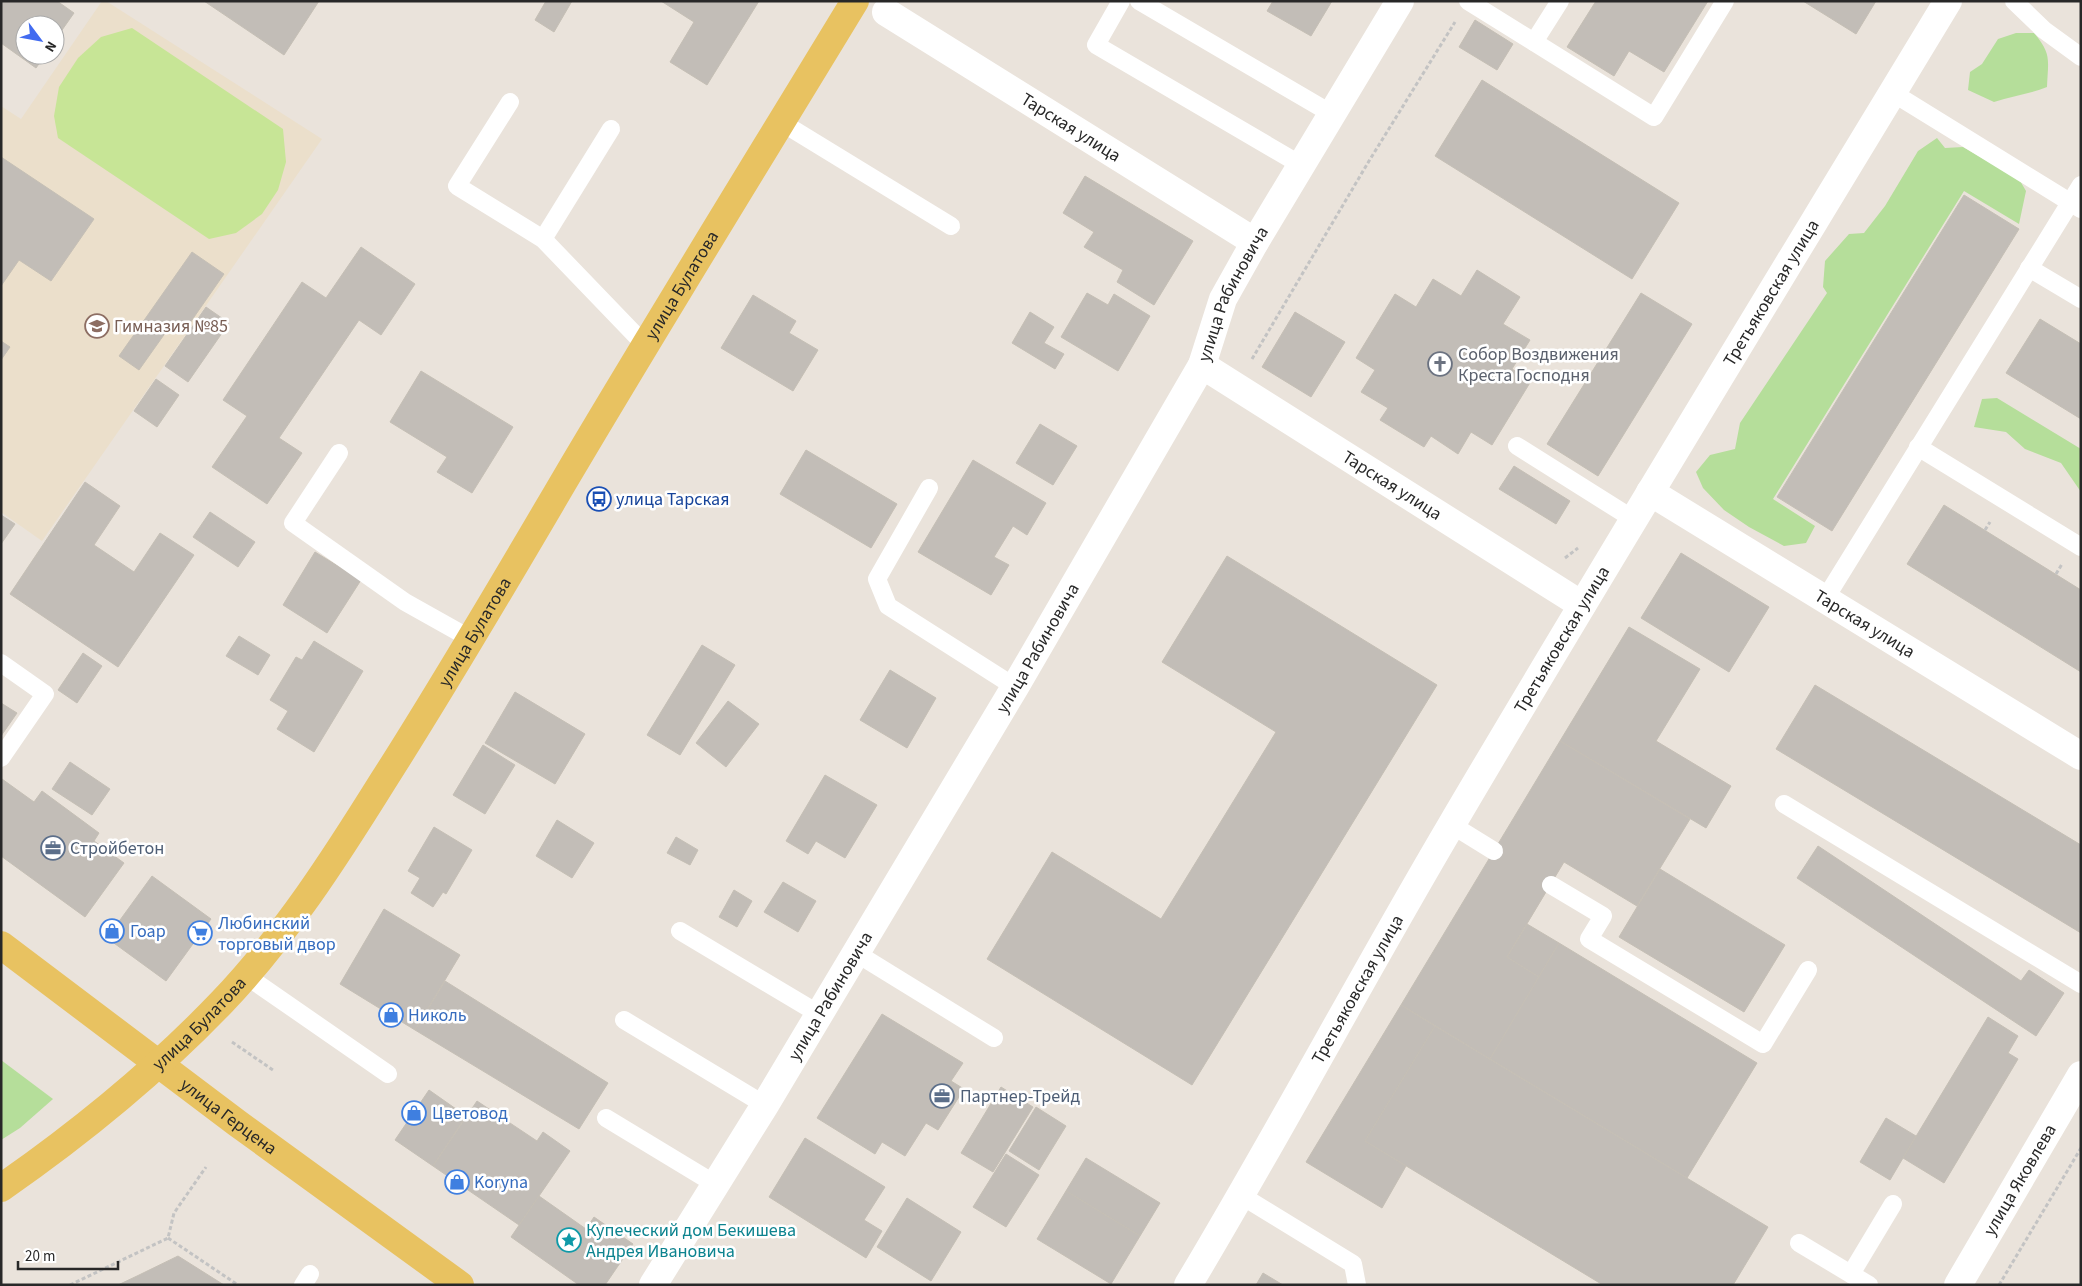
<svg xmlns="http://www.w3.org/2000/svg" width="2082" height="1286" viewBox="0 0 2082 1286" font-family="'Source Sans 3',sans-serif">
<style>
.education{fill:#ebdfcb}
.green{fill:#b5de9a}
.pitch{fill:#c7e596}
.building{fill:#c2bdb7;stroke:#c5bfb5}
.lines{fill:none;stroke-linecap:round;stroke-linejoin:round}
.path{stroke:#c3c3c3;stroke-width:3;stroke-dasharray:4 2.5;stroke-linecap:butt}
.lane{stroke:#fff;stroke-width:18}
.street{stroke:#fff;stroke-width:28}
.secondary{stroke:#fff;stroke-width:28}
.primary{stroke:#e8c261;stroke-width:28}
.labels{text-anchor:middle;dominant-baseline:central;stroke-width:5;stroke-linejoin:round;paint-order:stroke}
.street-label{font-size:18px;fill:#282828;stroke:#fff}
.education-label{font-size:18px;fill:#785e54;stroke:#fff;text-anchor:start}
.worship-label{font-size:18px;fill:#5b616d;stroke:#fff;text-anchor:start}
.transit-label{font-size:18px;fill:#164399;stroke:#fff;text-anchor:start}
.service-label{font-size:18px;fill:#4e5e75;stroke:#fff;text-anchor:start}
.shop-label{font-size:18px;fill:#366cbe;stroke:#fff;text-anchor:start}
.culture-label{font-size:18px;fill:#0d838f;stroke:#fff;text-anchor:start}
</style>
<rect width="100%" height="100%" fill="#eae3db"/>
<!-- education -->
<polygon class="education" points="102,1 106,1 322,139 42,541 1,512 1,106 21,119"/>
<!-- green -->
<g class="green">
<path d="M2016,33H2034C2052,54 2048,60 2047,87C2030,94 2012,96 1994,102L1968,90L1970,72L1982,64L1998,39Z"/>
<polygon points="1937,138 1945,148 1963,147 2019,179 2026,191 2019,224 1964,191 1773,499 1815,526 1806,543 1784,546 1749,527 1724,510 1703,488 1696,472 1710,455 1735,449 1740,423 1827,293 1823,287 1825,261 1849,234 1864,233 1885,206 1918,151"/>
<polygon points="1997,398 2081,449 2081,492 2061,463 2025,449 2006,432 1974,427 1982,399"/>
<polygon points="1,1060 53,1099 20,1128 1,1140"/>
</g>
<!-- pitch -->
<polygon class="pitch" points="132,28 283,129 286,162 278,190 262,214 236,233 209,239 58,138 54,116 59,87 78,58 101,37"/>
<!-- building -->
<g class="building">
<polygon points="1,1 57,1 74,13 55,40 55,25 25,25 25,55 45,55 36,68 1,43"/>
<polygon points="204,1 319,1 284,55"/>
<polygon points="546,1 572,1 554,32 535,20"/>
<polygon points="661,1 759,1 707,85 670,62 694,22"/>
<polygon points="1273,1 1332,1 1311,36 1267,11"/>
<polygon points="1596,1 1708,1 1664,72 1629,51 1614,76 1567,47"/>
<polygon points="1803,1 1876,1 1856,34"/>
<polygon points="1475,20 1513,44 1497,70 1459,47"/>
<polygon points="1482,80 1679,203 1632,279 1435,156"/>
<polygon points="1,157 94,219 51,281 19,260 1,286"/>
<polygon points="1085,176 1193,241 1154,305 1117,282 1123,270 1084,247 1094,232 1063,213"/>
<polygon points="1964,195 2019,229 1832,531 1777,497"/>
<polygon points="361,247 415,284 381,335 359,320 279,438 302,453 267,504 212,467 247,416 223,400 302,282 326,298"/>
<polygon points="192,252 224,274 185,330 173,322 139,370 119,356"/>
<polygon points="1477,270 1520,297 1503,324 1530,340 1512,369 1531,381 1492,445 1471,432 1458,454 1431,436 1424,447 1380,420 1388,408 1361,392 1375,370 1356,358 1395,294 1416,307 1433,279 1461,296"/>
<polygon points="1087,293 1108,305 1114,294 1150,316 1118,371 1061,337"/>
<polygon points="1641,293 1692,324 1598,476 1547,444"/>
<polygon points="753,295 796,321 789,333 818,350 793,391 721,348"/>
<polygon points="206,307 229,323 188,382 165,366"/>
<polygon points="1030,312 1054,327 1044,343 1064,354 1055,369 1012,343"/>
<polygon points="1295,312 1345,342 1311,397 1262,367"/>
<polygon points="2040,319 2081,344 2081,419 2006,373"/>
<polygon points="1,341 10,347 1,360"/>
<polygon points="421,371 513,427 472,493 437,472 447,457 390,422"/>
<polygon points="156,379 179,395 157,427 134,411"/>
<polygon points="1040,424 1077,446 1053,485 1016,463"/>
<polygon points="806,450 897,504 871,548 780,494"/>
<polygon points="973,460 1046,503 1027,535 1013,526 994,557 1009,565 991,595 918,552"/>
<polygon points="1514,466 1570,501 1556,524 1499,489"/>
<polygon points="85,482 120,506 94,545 134,572 160,533 194,555 118,667 10,594"/>
<polygon points="1944,505 2081,590 2081,672 1907,564"/>
<polygon points="210,512 255,542 238,567 193,537"/>
<polygon points="1,515 15,524 1,544"/>
<polygon points="315,552 361,580 327,633 283,605"/>
<polygon points="1681,553 1769,607 1729,672 1641,618"/>
<polygon points="1227,556 1437,685 1192,1085 987,959 1052,852 1161,919 1276,732 1162,662"/>
<polygon points="1629,627 1700,669 1656,741 1731,786 1706,828 1560,741"/>
<polygon points="239,636 270,655 258,675 226,656"/>
<polygon points="314,641 363,671 314,752 277,729 288,711 270,700 296,657 302,660"/>
<polygon points="702,645 735,665 680,755 647,735"/>
<polygon points="83,653 102,666 77,703 58,690"/>
<polygon points="890,670 936,698 907,748 860,720"/>
<polygon points="1815,685 2081,845 2081,933 1776,749"/>
<polygon points="515,692 585,734 555,784 485,743"/>
<polygon points="728,701 759,724 726,767 696,743"/>
<polygon points="1,703 17,713 1,736"/>
<polygon points="1560,741 1690,819 1637,906 1564,862 1507,957 1539,977 1490,1059 1401,1005"/>
<polygon points="483,745 515,765 485,814 453,795"/>
<polygon points="70,762 110,789 92,815 52,789"/>
<polygon points="825,775 877,805 845,858 816,841 808,854 786,841"/>
<polygon points="2,779 34,802 42,791 99,833 94,841 124,863 85,917 1,856"/>
<polygon points="557,820 594,843 572,878 536,856"/>
<polygon points="434,827 472,850 446,894 443,892 433,907 411,893 420,878 408,871"/>
<polygon points="676,837 698,850 690,865 667,853"/>
<polygon points="1818,846 2021,981 2029,970 2064,993 2036,1036 1797,878"/>
<polygon points="1660,869 1785,945 1744,1012 1619,937"/>
<polygon points="152,876 211,919 166,981 107,938"/>
<polygon points="783,882 816,901 798,932 764,912"/>
<polygon points="734,890 752,901 737,927 719,917"/>
<polygon points="384,909 460,955 415,1030 340,984"/>
<polygon points="1527,924 1559,943 1539,977 1507,957"/>
<polygon points="1559,943 1757,1063 1687,1178 1490,1059"/>
<polygon points="445,981 608,1083 579,1129 415,1030"/>
<polygon points="1401,1005 1435,1026 1365,1141 1406,1166 1382,1208 1306,1162"/>
<polygon points="882,1014 963,1063 951,1081 964,1089 938,1130 926,1123 905,1156 882,1142 875,1154 817,1118"/>
<polygon points="1988,1017 2018,1036 2008,1053 2018,1059 1944,1183 1903,1158"/>
<polygon points="1435,1026 1768,1227 1733,1285 1603,1285 1365,1141"/>
<polygon points="1001,1087 1033,1107 993,1172 961,1153"/>
<polygon points="429,1090 466,1116 433,1166 395,1140"/>
<polygon points="477,1101 537,1141 543,1132 570,1151 519,1225 433,1166"/>
<polygon points="1036,1107 1066,1126 1039,1170 1009,1151"/>
<polygon points="1886,1118 1916,1136 1890,1180 1860,1162"/>
<polygon points="805,1138 885,1187 864,1220 882,1231 866,1258 769,1197"/>
<polygon points="1006,1154 1039,1175 1006,1227 973,1207"/>
<polygon points="1086,1158 1160,1203 1140,1236 1066,1191"/>
<polygon points="1066,1191 1140,1236 1111,1284 1037,1239"/>
<polygon points="539,1196 586,1229 594,1217 633,1244 605,1285 579,1285 511,1237"/>
<polygon points="907,1198 961,1232 931,1281 877,1247"/>
<polygon points="178,1256 224,1285 118,1285 137,1276"/>
<polygon points="1263,1273 1283,1285 1256,1285"/>
</g>
<g class="lines">
<!-- path -->
<g class="path">
<polyline points="1252,359 1369,161 1455,22"/>
<polyline points="1985,530 1990,522"/>
<polyline points="1565,558 1578,548"/>
<polyline points="2056,574 2062,564"/>
<polyline points="232,1042 273,1070"/>
<polyline points="168,1238 238,1285"/>
<polyline points="70,1285 168,1238 174,1213 206,1167"/>
<polyline points="1999,1285 2081,1148"/>
</g>
<!-- lane -->
<g class="lane">
<polyline points="1121,1 1096,45 1301,165"/>
<polyline points="1139,1 1332,114"/>
<polyline points="1468,1 1534,42 1560,1"/>
<polyline points="2014,1 2044,30 2081,57"/>
<polyline points="1534,42 1654,117 1725,1"/>
<polyline points="1893,93 2081,209"/>
<polyline points="510,102 457,186 543,239 645,345"/>
<polyline points="781,122 951,226"/>
<polyline points="543,239 611,129"/>
<polyline points="2029,268 2081,299"/>
<polyline points="1517,446 1633,519"/>
<polyline points="1918,447 2081,547"/>
<polyline points="339,453 293,523 405,602 471,639"/>
<polyline points="929,488 877,579 888,606 1015,687"/>
<polyline points="1825,599 2081,185"/>
<polyline points="1,663 45,694 1,758"/>
<polyline points="1784,804 2081,984"/>
<polyline points="1452,825 1494,851"/>
<polyline points="1551,885 1603,916 1589,939 1763,1044 1808,970"/>
<polyline points="680,931 819,1014"/>
<polyline points="856,953 994,1038"/>
<polyline points="245,975 388,1074"/>
<polyline points="624,1020 765,1105"/>
<polyline points="606,1118 715,1184"/>
<polyline points="1242,1196 1353,1264 1357,1285"/>
<polyline points="1799,1243 1869,1285"/>
<polyline points="1851,1274 1893,1204"/>
<polyline points="303,1285 310,1274"/>
</g>
<!-- street -->
<g class="street">
<path id="s1" d="M886,12L1255,242"/>
<path id="s2" d="M1202,365L1582,605"/>
<path id="s3" d="M1650,492L2081,756"/>
<path id="s4" d="M1188,1285C1278,1135 1360,980 1449,829C1612,552 1781,277 1948,1"/>
</g>
<!-- secondary -->
<g class="secondary">
<path id="s5" d="M653,1285L765,1105L1015,687L1202,365L1223,299L1255,242L1400,1"/>
<path id="s6" d="M1958,1285L2081,1075"/>
</g>
<!-- primary -->
<g class="primary">
<path id="s7" d="M1,945L237,1123L460,1285"/>
<path id="s8" d="M1,1188C80,1133 156,1071 222,1002C285,936 335,858 383,781C447,681 507,578 567,476C661,317 759,159 855,1"/>
</g>
</g>
<!-- icons -->
<defs>
<g id="school-ring" transform="scale(1.25)"><circle r="9.5" fill="#fff" stroke="#8d6e63" stroke-width="1.5"/><path d="M0-5L7-2L0 1L-7-2ZM-4 1L0 2.5L4 1V4Q0 6-4 4Z" fill="#8d6e63"/></g>
<g id="church-ring" transform="scale(1.25)"><circle r="9.5" fill="#fff" stroke="#6b7280" stroke-width="1.5"/><path d="M-1.2-6h2.4v3.5h3.3v2.4h-3.3V6h-2.4V-.1h-3.3v-2.4h3.3Z" fill="#6b7280"/></g>
<g id="bus-ring" transform="scale(1.25)"><circle r="9.5" fill="#fff" stroke="#1a4fb4" stroke-width="1.5"/><path d="M-5-6H5V4H4V6H2V4H-2V6H-4V4H-5ZM-3.5-4V0h7V-4ZM-3.5 1.2v1.5H-2V1.2ZM2 1.2v1.5H3.5V1.2Z" fill="#1a4fb4"/></g>
<g id="office-ring" transform="scale(1.25)"><circle r="9.5" fill="#fff" stroke="#5c6f8a" stroke-width="1.5"/><path d="M-6-3h4V-5.5h4V-3h4V5H-6ZM-1-4.5V-3h2v-1.5ZM-6 0V1H6V0Z" fill="#5c6f8a"/></g>
<g id="shop-ring" transform="scale(1.25)"><circle r="9.5" fill="#fff" stroke="#3f7fe0" stroke-width="1.5"/><path d="M-5-2.5h2.3a2.7 3.5 0 0 1 5.4 0H5L5.5 6h-11ZM-1.5-2.5h3a1.5 2.3 0 0 0-3 0Z" fill="#3f7fe0"/></g>
<g id="supermarket-ring" transform="scale(1.25)"><circle r="9.5" fill="#fff" stroke="#3f7fe0" stroke-width="1.5"/><path d="M-6-5.5h2.5l.6 2H6L4.5 2H-2.5L-4.4-4H-6ZM-1.5 3.2a1.3 1.3 0 1 0 .1 0ZM3 3.2a1.3 1.3 0 1 0 .1 0Z" fill="#3f7fe0"/></g>
<g id="sight-ring" transform="scale(1.25)"><circle r="9.5" fill="#fff" stroke="#0f9aa8" stroke-width="1.5"/><path d="M0-6L1.8-2.2L6-1.7L2.9 1.2L3.7 5.4L0 3.3L-3.7 5.4L-2.9 1.2L-6-1.7L-1.8-2.2Z" fill="#0f9aa8"/></g>
</defs>
<g fill-rule="evenodd">
<use href="#school-ring" x="97" y="326"/>
<use href="#church-ring" x="1440" y="364"/>
<use href="#bus-ring" x="599" y="499"/>
<use href="#office-ring" x="53" y="848"/>
<use href="#shop-ring" x="112" y="931"/>
<use href="#supermarket-ring" x="200" y="933"/>
<use href="#shop-ring" x="391" y="1015"/>
<use href="#office-ring" x="942" y="1096"/>
<use href="#shop-ring" x="414" y="1113"/>
<use href="#shop-ring" x="457" y="1182"/>
<use href="#sight-ring" x="569" y="1240"/>
</g>
<g class="labels">
<!-- street labels -->
<g class="street-label">
<text stroke="none"><textPath href="#s1" startOffset="218">Тарская улица</textPath></text>
<text stroke="none"><textPath href="#s8" startOffset="1142">улица Булатова</textPath></text>
<text stroke="none"><textPath href="#s4" startOffset="1151">Третьяковская улица</textPath></text>
<text stroke="none"><textPath href="#s5" startOffset="1149">улица Рабиновича</textPath></text>
<text stroke="none"><textPath href="#s2" startOffset="225">Тарская улица</textPath></text>
<text stroke="none"><textPath href="#s3" startOffset="252">Тарская улица</textPath></text>
<text stroke="none"><textPath href="#s8" startOffset="738">улица Булатова</textPath></text>
<text stroke="none"><textPath href="#s4" startOffset="746">Третьяковская улица</textPath></text>
<text stroke="none"><textPath href="#s5" startOffset="744">улица Рабиновича</textPath></text>
<text stroke="none"><textPath href="#s4" startOffset="341">Третьяковская улица</textPath></text>
<text stroke="none"><textPath href="#s5" startOffset="339">улица Рабиновича</textPath></text>
<text stroke="none"><textPath href="#s8" startOffset="258">улица Булатова</textPath></text>
<text stroke="none"><textPath href="#s7" startOffset="285">улица Герцена</textPath></text>
<text stroke="none"><textPath href="#s6" startOffset="122">улица Яковлева</textPath></text>
</g>
<!-- education labels -->
<g class="education-label">
<text x="114" y="326">Гимназия №85</text>
</g>
<!-- worship labels -->
<g class="worship-label">
<text x="1458" y="354">Собор Воздвижения<tspan x="1458" dy="21">Креста Господня</tspan></text>
</g>
<!-- transit labels -->
<g class="transit-label">
<text x="616" y="499">улица Тарская</text>
</g>
<!-- service labels -->
<g class="service-label">
<text x="70" y="848">Стройбетон</text>
<text x="960" y="1096">Партнер-Трейд</text>
</g>
<!-- shop labels -->
<g class="shop-label">
<text x="218" y="923">Любинский<tspan x="218" dy="21">торговый двор</tspan></text>
<text x="130" y="931">Гоар</text>
<text x="408" y="1015">Николь</text>
<text x="432" y="1113">Цветовод</text>
<text x="474" y="1182">Koryna</text>
</g>
<!-- culture labels -->
<g class="culture-label">
<text x="586" y="1230">Купеческий дом Бекишева<tspan x="586" dy="21">Андрея Ивановича</tspan></text>
</g>
</g>
<!-- border -->
<rect width="2082" height="1286" fill="none" stroke="#282828" stroke-width="5"/>
<!-- north arrow -->
<g transform="translate(40 40) rotate(122)"><circle r="24" fill="#ffffff" stroke="#a9a9a9"/>
<path d="M0-4L9 19L0 12L-9 19Z" fill="#426bf0"/>
<text y="-8" font-size="14" font-weight="bold" text-anchor="middle" fill="#282828">N</text>
</g>
<!-- scale -->
<path d="M18 1261v8h100v-8" fill="none" stroke="#282828" stroke-width="2.5"/>
<text x="25" y="1261" font-size="15" fill="#282828" stroke="#ffffff" stroke-width="4" paint-order="stroke">20 m</text>
</svg>
